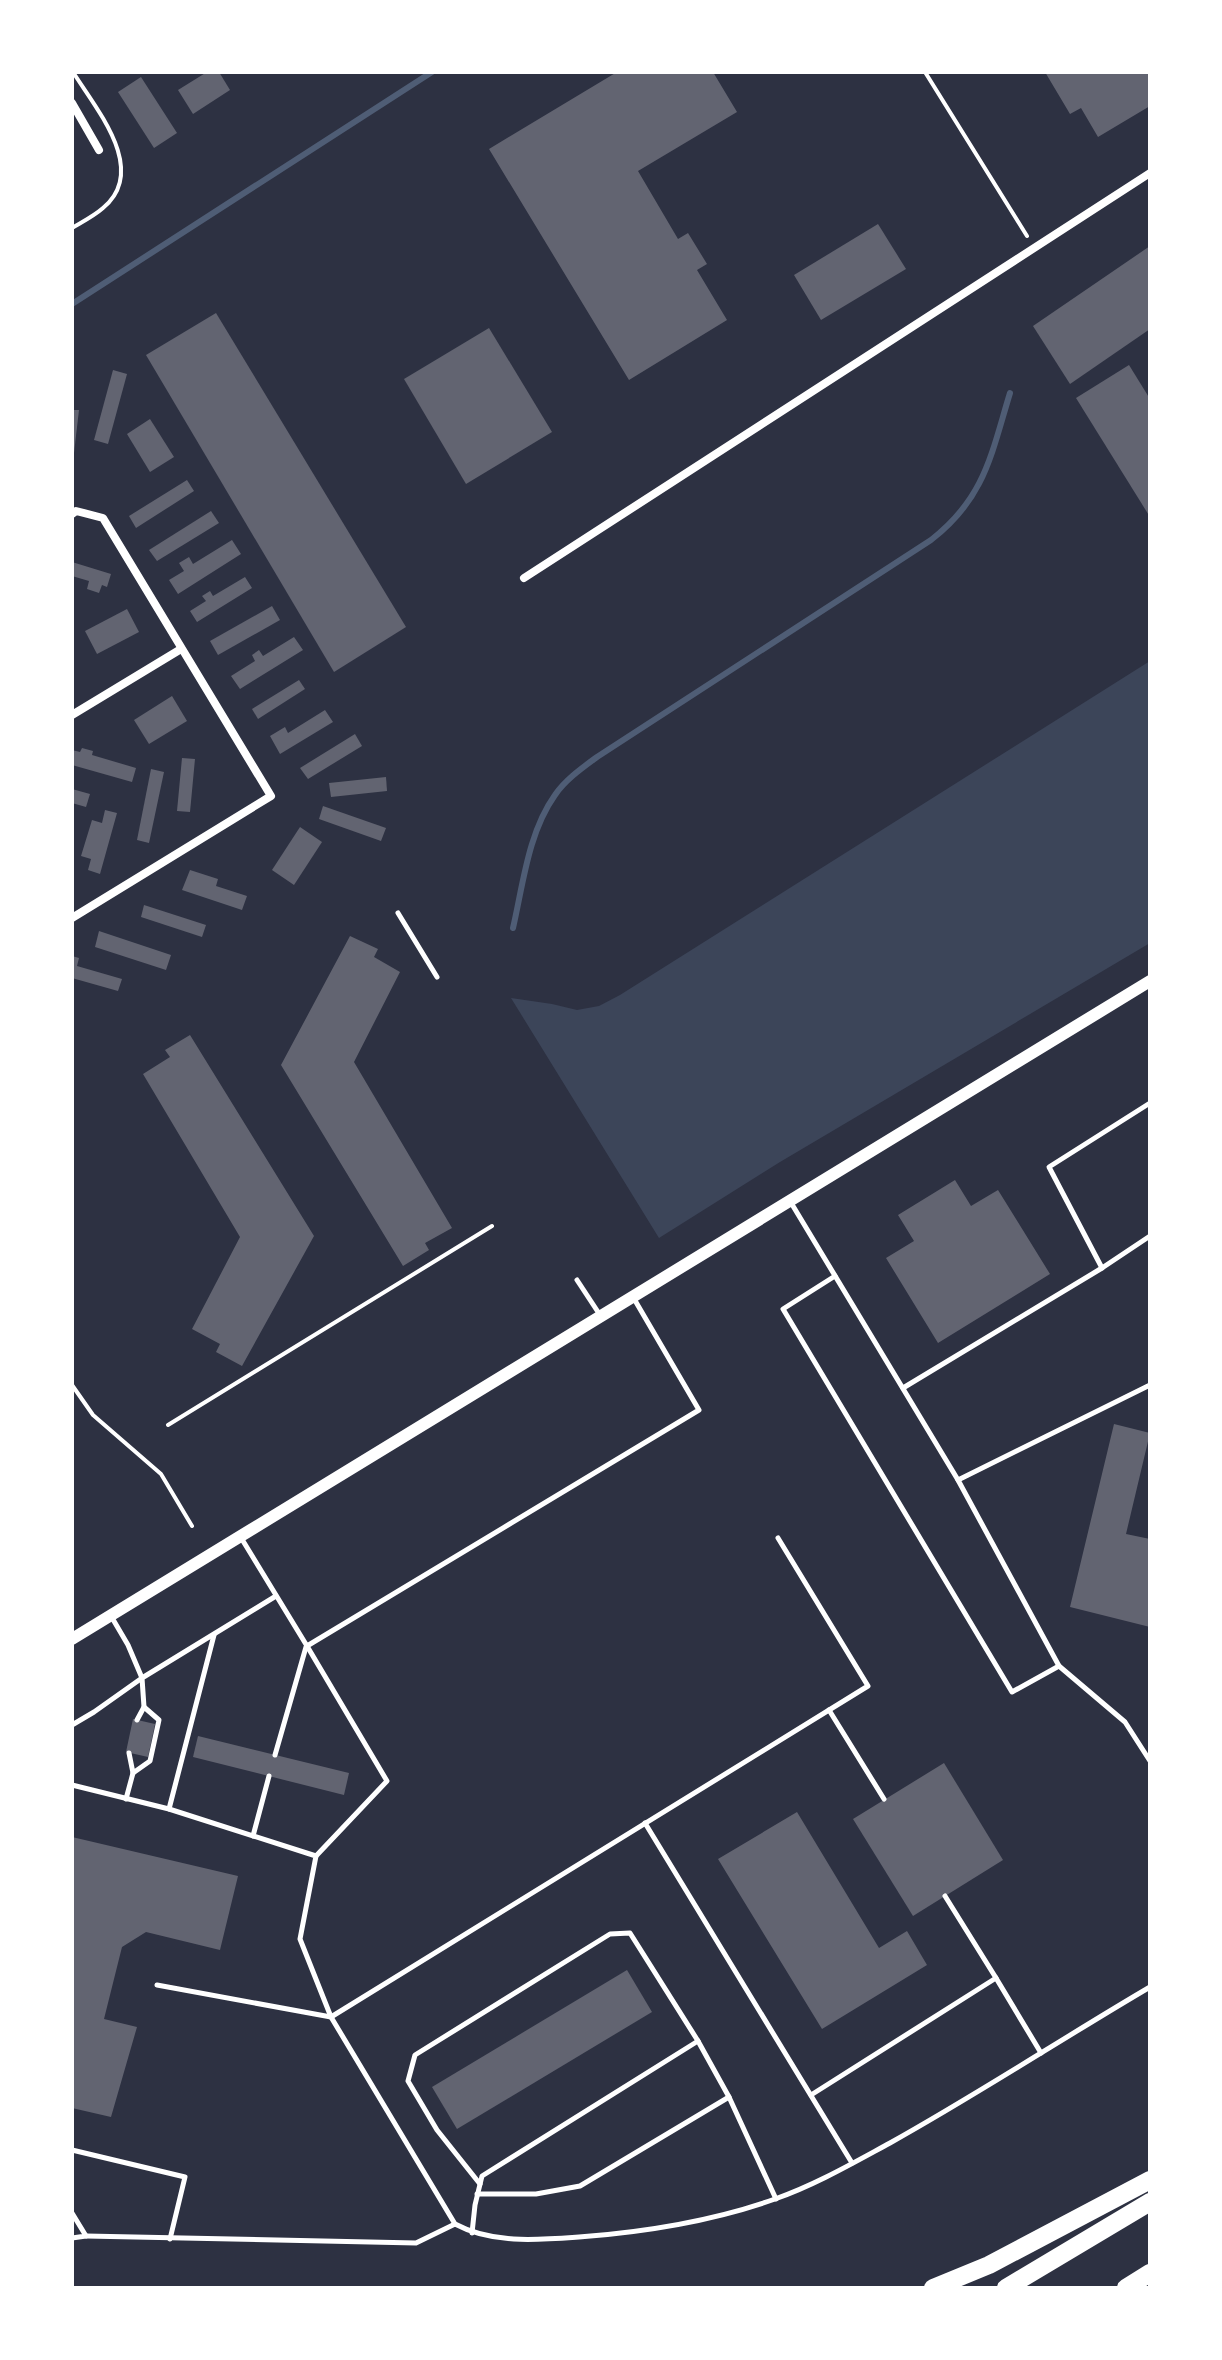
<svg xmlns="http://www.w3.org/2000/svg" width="1222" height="2360" viewBox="0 0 1222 2360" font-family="'Roboto Condensed',sans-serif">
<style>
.green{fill:#3c4559}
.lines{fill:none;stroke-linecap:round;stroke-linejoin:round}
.stream{stroke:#4f5d75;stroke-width:6}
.building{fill:#626471}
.path{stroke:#fff;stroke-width:4}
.service{stroke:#fff;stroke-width:5}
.minor{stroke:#fff;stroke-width:8}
.tertiary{stroke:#fff;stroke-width:12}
.motorway{stroke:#fff;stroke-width:18}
</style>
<rect width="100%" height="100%" fill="#2d3142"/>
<!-- green -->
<polygon class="green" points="1150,661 1150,943 780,1162 659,1238 511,998 552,1004 577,1010 599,1006 620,995"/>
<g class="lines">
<!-- stream -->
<g class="stream">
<polyline points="72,304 432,72"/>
<path d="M513,928C523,885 528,833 555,795C565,780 582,768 597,757L931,540C985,498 991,455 1010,393"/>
</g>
</g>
<!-- building -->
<g class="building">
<polygon points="207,72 219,72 230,90 193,114 178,90"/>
<polygon points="617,72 713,72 737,112 638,171 678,239 688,233 707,264 697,270 727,320 629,380 489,149"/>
<polygon points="1045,72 1150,72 1150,106 1098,137 1081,108 1070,114"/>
<polygon points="141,77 177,133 154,148 118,92"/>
<polygon points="878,224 906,269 821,320 794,275"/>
<polygon points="1150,246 1150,329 1070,384 1033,326"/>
<polygon points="216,313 406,627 334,672 146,355"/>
<polygon points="489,328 552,432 466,484 404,379"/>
<polygon points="1129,365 1150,399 1150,517 1076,398"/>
<polygon points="113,370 127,374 108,444 94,440"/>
<polygon points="72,410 79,410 74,453 72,452"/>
<polygon points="150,419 174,457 150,472 127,434"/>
<polygon points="187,480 194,491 136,528 129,516"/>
<polygon points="211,511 219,523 157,561 149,550"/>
<polygon points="232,540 241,554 178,594 169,580 184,571 179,563 189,557 193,564"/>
<polygon points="72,562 111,574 107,587 102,585 99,593 87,589 89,581 72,576"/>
<polygon points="245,577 252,588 197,622 190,611 206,601 202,596 210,591 213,596"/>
<polygon points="272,606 280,620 218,655 210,641"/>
<polygon points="127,609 139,632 97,654 85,631"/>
<polygon points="294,637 303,650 240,689 231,676 255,661 252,655 259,650 263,656"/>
<polygon points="299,680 305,689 258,719 252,709"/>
<polygon points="172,696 187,721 149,744 134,720"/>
<polygon points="325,710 333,722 280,754 270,736 285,727 288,733"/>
<polygon points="355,734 362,746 308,779 300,768"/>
<polygon points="82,748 93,751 92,755 136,768 132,782 72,765 72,750 80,752"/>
<polygon points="182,758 195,759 190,812 177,811"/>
<polygon points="151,769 164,772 149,843 137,840"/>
<polygon points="386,777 387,791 331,797 329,783"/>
<polygon points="72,789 90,794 86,807 72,803"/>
<polygon points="323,806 386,828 381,841 319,819"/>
<polygon points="105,810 117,813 100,874 88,870 91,859 81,856 92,820 102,823"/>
<polygon points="300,827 322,842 294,885 272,870"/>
<polygon points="190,870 218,879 216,886 247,896 242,910 182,890"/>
<polygon points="144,905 206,925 202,937 141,917"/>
<polygon points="99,931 171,955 166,970 95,947"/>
<polygon points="350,936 378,949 374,957 400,972 354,1062 452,1228 425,1243 429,1250 403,1266 281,1065"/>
<polygon points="72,956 79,958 77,966 122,979 118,991 72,978"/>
<polygon points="190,1035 314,1236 242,1366 216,1352 220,1344 192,1329 240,1237 143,1074 170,1057 165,1050"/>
<polygon points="955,1180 971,1206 998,1190 1050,1274 938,1343 886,1258 914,1241 898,1215"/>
<polygon points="1114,1424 1150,1433 1126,1534 1150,1539 1150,1627 1070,1607"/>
<polygon points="133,1719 155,1724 148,1757 126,1752"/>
<polygon points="198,1736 349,1773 344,1795 193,1757"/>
<polygon points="944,1763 1003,1860 913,1916 853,1819"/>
<polygon points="797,1812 879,1948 907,1931 927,1965 822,2029 718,1859"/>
<polygon points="72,1837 238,1876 220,1950 146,1932 122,1947 104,2019 137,2027 111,2117 72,2108"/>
<polygon points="627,1970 652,2012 457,2129 432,2087"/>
</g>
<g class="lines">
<!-- path -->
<g class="path">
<polyline points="925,72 1027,236"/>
<path d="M72,228C82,222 94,216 103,208C149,170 96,109 73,72"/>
<polyline points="72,1385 93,1415 161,1474 192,1526"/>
<polyline points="168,1425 492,1226"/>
</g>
<!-- service -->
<g class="service">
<polyline points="398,913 437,977"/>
<polyline points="1150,1103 1049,1167 1102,1268 1150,1236"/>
<polyline points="790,1201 958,1480 1059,1666 1125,1722 1150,1761"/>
<polyline points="835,1276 783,1309 1012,1692 1059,1666"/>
<polyline points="577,1280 600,1315"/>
<polyline points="903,1388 1102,1268"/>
<polyline points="958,1480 1150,1385"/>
<polyline points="240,1536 307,1646 699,1410 633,1297"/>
<polyline points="307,1646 387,1781 316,1856"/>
<polyline points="829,1710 884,1799"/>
<polyline points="137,1720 144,1707 142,1678 276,1596"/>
<polyline points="72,1725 94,1712 142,1678 128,1645 111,1616"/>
<polyline points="129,1753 133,1773 150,1761 159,1720 144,1707"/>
<polyline points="275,1755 306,1647"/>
<path d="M72,1785L169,1809L316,1856L300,1939L331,2017L455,2224C492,2244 538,2240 579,2237C645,2232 713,2221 775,2199C815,2185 853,2163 890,2143C978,2094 1063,2038 1150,1987"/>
<polyline points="126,1799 133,1773"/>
<polyline points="169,1809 214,1635"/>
<polyline points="645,1823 852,2163"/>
<polyline points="253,1836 269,1776"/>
<polyline points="945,1896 996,1978"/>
<polyline points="157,1985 331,2017 868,1686 778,1538"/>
<polyline points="811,2095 996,1978 1041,2053"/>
<polyline points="72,2150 185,2177 170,2239"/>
<polyline points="480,2184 437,2130 408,2081 415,2055 610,1934 630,1933 698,2041"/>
<polyline points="477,2194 536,2194 580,2186 729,2097"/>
<polyline points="72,2213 86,2236 72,2238"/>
<polyline points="472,2233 475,2205 482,2176 698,2041 729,2097 776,2199"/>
<polyline points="86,2236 416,2243 455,2224"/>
</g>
<!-- minor -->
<g class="minor">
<polyline points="72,103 99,150"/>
<polyline points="72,514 76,511 103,518 271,796 72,918"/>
<polyline points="524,578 1150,173"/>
<polyline points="72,715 181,649"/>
</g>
<!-- tertiary -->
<polyline class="tertiary" points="72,1639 1150,981"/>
<!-- motorway -->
<g class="motorway">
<polyline points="933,2288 989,2265 1150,2180"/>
<polyline points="1006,2288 1150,2202"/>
<polyline points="1126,2288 1150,2273"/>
</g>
</g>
<!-- border -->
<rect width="1222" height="2360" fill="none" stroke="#ffffff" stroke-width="148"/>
</svg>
